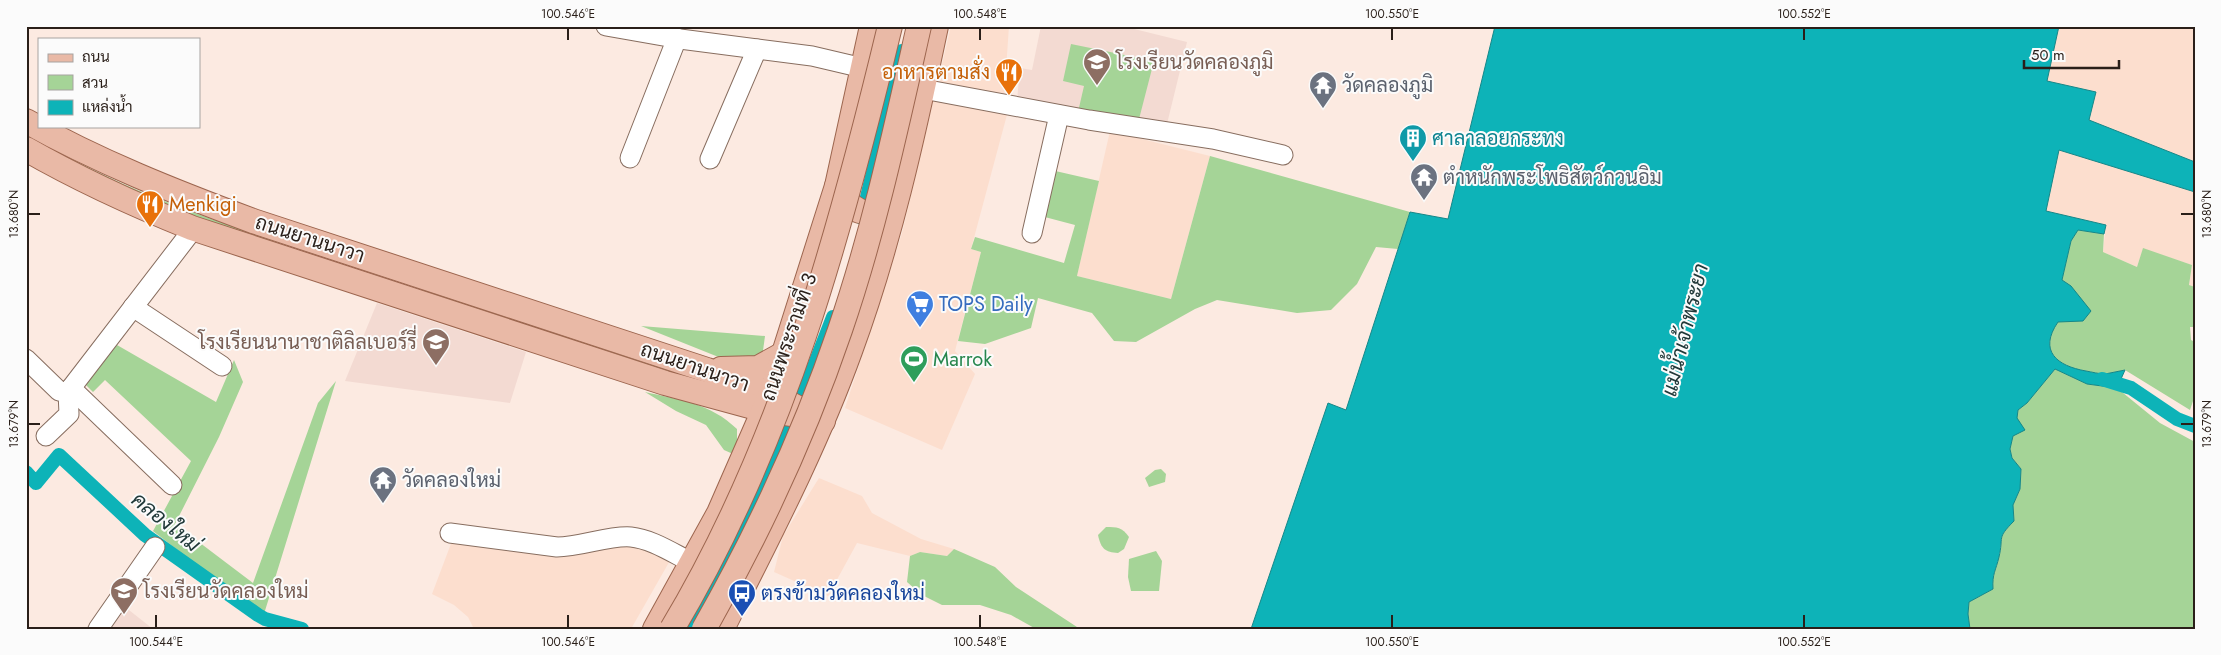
<svg xmlns="http://www.w3.org/2000/svg" width="2221" height="655" viewBox="0 0 2221 655" font-family="Jost,Sarabun,sans-serif">
<style>
.built{fill:#fcdece}
.education{fill:#f3dad2}
.green{fill:#a5d497}
.water{fill:#0db3b8;stroke:#168788}
.lines{fill:none;stroke-linecap:round;stroke-linejoin:round}
.canal{stroke:#0db3b8;stroke-width:14}
.minor-casing{stroke:#876d5f;stroke-width:21}
.major-casing{stroke:#9c654e;stroke-width:26}
.minor{stroke:#fff;stroke-width:19}
.major{stroke:#e9b9a6;stroke-width:24}
.major-bridge-casing{stroke:#9c654e;stroke-width:26;stroke-linecap:butt}
.major-bridge{stroke:#e9b9a6;stroke-width:24}
.ticks{fill:none;stroke:#2a1f19;stroke-width:2}
.labels{text-anchor:middle;dominant-baseline:central;stroke-width:4;stroke-linejoin:round;paint-order:stroke}
.education-label{font-size:20px;fill:#785e54;stroke:#fbfbfb;text-anchor:start}
.food-label{font-size:20px;fill:#c56008;stroke:#fbfbfb;text-anchor:end}
.worship-label{font-size:20px;fill:#5b616d;stroke:#fbfbfb;text-anchor:start}
.culture-label{font-size:20px;fill:#0d838f;stroke:#fbfbfb;text-anchor:start}
.street-label{font-size:20px;fill:#2a1f19;stroke:#fbfbfb}
.shop-label{font-size:20px;fill:#366cbe;stroke:#fbfbfb;text-anchor:start}
.leisure-label{font-size:20px;fill:#27864d;stroke:#fbfbfb;text-anchor:start}
.transit-label{font-size:20px;fill:#164399;stroke:#fbfbfb;text-anchor:start}
.water-label{font-size:21px;font-style:italic;fill:#213939;stroke:#fbfbfb}
.neatline{fill:none;stroke:#2a1f19;stroke-width:2}
.ticks-label{font-size:12px;text-anchor:middle;fill:#2a1f19}
</style>
<rect width="100%" height="100%" fill="#fceae1"/>
<!-- built -->
<g class="built">
<polygon points="951,26 1009,26 1004,99 1008,111 971,249 981,252 955,351 975,374 942,450 845,408 902,233"/>
<polygon points="2059,26 2195,26 2195,162 2088,120 2047,81"/>
<polygon points="1110,131 1210,156 1171,299 1077,276"/>
<polygon points="2059,149 2195,192 2195,287 2189,285 2192,265 2143,249 2137,267 2103,252 2106,225 2046,211"/>
<polygon points="819,478 862,496 872,513 921,539 954,549 947,556 920,552 910,556 857,543 828,596 774,572 783,536"/>
<polygon points="452,541 628,542 672,557 631,629 474,629 468,617 454,605 432,594"/>
</g>
<!-- education -->
<g class="education">
<polygon points="1041,26 1122,26 1187,42 1166,128 1017,101 1020,68 1032,70"/>
<polygon points="377,303 526,352 510,403 345,381"/>
<polygon points="120,603 153,629 102,629"/>
</g>
<!-- green -->
<g class="green">
<polygon points="1071,44 1154,61 1138,123 1078,112 1084,86 1063,81"/>
<path d="M26,132C108,186 210,218 301,251L317,260L167,209L26,140Z"/>
<polygon points="1210,156 1410,212 1398,249 1376,247 1357,284 1331,310 1297,313 1217,300 1195,309 1136,342 1114,341 1092,313 1038,298 1031,328 985,344 958,341 981,252 971,249 975,237 1064,263 1075,225 1041,216 1051,170 1099,181 1077,276 1171,299"/>
<path d="M2078,230L2104,234L2103,252L2137,267L2143,248L2192,265L2189,285L2195,287V327H2190L2191,340L2195,342V395L2190,410L2125,370C2118,371 2112,373 2105,374C2099,374 2092,372 2086,371C2057,366 2038,351 2058,321H2083L2071,287L2062,280L2071,241Z"/>
<polygon points="422,289 715,383 713,386 424,293"/>
<polygon points="641,326 765,336 762,358 726,360"/>
<polygon points="117,345 216,402 234,360 243,382 219,437 175,524 253,583 318,403 336,381 264,614 251,607 153,531 191,461 105,380 93,392 84,383"/>
<path d="M2055,369L2087,384L2117,388L2160,423L2195,442V629H1970L1968,614L1969,602L1993,589C1992,574 1996,570 1999,557C2004,536 1996,539 2014,521L2013,505L2020,489L2021,469L2012,458L2010,449L2018,410L2027,403Z"/>
<path d="M645,392C680,400 710,403 737,429V441L733,454L724,450L706,425L676,411Z"/>
<polygon points="1161,469 1166,474 1165,482 1149,487 1145,478 1155,470"/>
<path d="M1106,527C1117,527 1122,527 1129,537L1124,549L1118,553C1105,552 1101,549 1098,535Z"/>
<polygon points="954,549 995,567 1016,587 1077,627 1077,629 1036,629 1011,615 980,605 942,605 922,595 907,582 910,556 920,552 947,556"/>
<polygon points="1156,551 1162,561 1159,591 1131,591 1128,577 1129,559"/>
</g>
<!-- water -->
<path class="water" d="M1495,26H2059L2047,81L2096,92L2089,120L2195,162V192L2059,150L2046,211L2106,225L2104,234L2078,230L2071,241L2062,280L2071,286L2091,311L2083,321L2058,322C2038,351 2057,366 2086,371C2092,372 2099,374 2105,374C2112,373 2118,371 2125,370L2117,388L2087,384L2055,369L2027,403L2018,410L2017,418L2025,430L2013,436L2010,449L2012,458L2021,469L2020,489L2013,505L2014,521C1996,539 2004,536 1999,557C1996,570 1992,574 1993,589L1969,602L1968,614L1970,629H1251L1328,403L1346,410L1410,212L1448,219Z"/>
<g class="lines">
<!-- canal -->
<g class="canal">
<polyline points="862,218 902,51"/>
<polyline points="2102,379 2131,388 2177,419 2195,426"/>
<polyline points="26,472 36,483 59,455 145,535 258,615 265,619 302,629"/>
<polyline points="691,629 748,522 788,433 833,317"/>
</g>
<!-- minor casing -->
<g class="minor-casing">
<g id="minor">
<polyline points="606,26 680,39 812,56 863,68"/>
<polyline points="923,89 1089,120 1213,139 1283,155"/>
<polyline points="630,158 677,38"/>
<polyline points="710,159 757,49"/>
<polyline points="1032,233 1059,115"/>
<polyline points="133,307 222,366"/>
<polyline points="26,359 59,391 68,392 194,228"/>
<polyline points="71,388 172,485"/>
<polyline points="46,436 69,414 68,392"/>
<path d="M450,533L557,547C581,547 609,535 631,537C652,539 674,554 693,563"/>
<polyline points="98,629 155,547"/>
</g>
</g>
<!-- major casing -->
<g class="major-casing">
<g id="major">
<path d="M26,121C99,162 175,192 253,221L707,370L771,394L823,421"/>
<path d="M26,149C80,180 135,205 192,228L665,383L764,410L797,415"/>
<path d="M837,186C852,214 865,218 894,207"/>
<polyline points="721,369 758,368 785,353"/>
<polyline points="655,629 719,513 771,394 837,186 872,26"/>
<path d="M722,629C768,537 815,448 850,351C889,245 913,136 936,26"/>
</g>
</g>
<!-- minor -->
<use href="#minor" class="minor"/>
<!-- major -->
<use href="#major" class="major"/>
<!-- major-bridge casing -->
<g class="major-bridge-casing">
<g id="major-bridge">
<path d="M672,629C783,444 840,234 890,26"/>
<path d="M704,629C758,534 805,433 840,330C874,231 896,128 919,26"/>
</g>
</g>
<!-- major-bridge -->
<use href="#major-bridge" class="major-bridge"/>
</g>
<!-- ticks -->
<path class="ticks" d="M568,28V40M980,28V40M1392,28V40M1804,28V40M28,214H40M2181,214H2194M28,424H40M2181,424H2194M156,615V628M568,615V628M980,615V628M1392,615V628M1804,615V628"/>
<!-- icons -->
<defs>
<g id="school-pin" transform="scale(1.4375)"><path d="M0 17L-7.5 6A9.5 9.5 0 1 1 7.5 6Z" fill="#8d6e63" stroke="#fbfbfb"/><path d="M0-5L7-2L0 1L-7-2ZM-4 1L0 2.5L4 1V4Q0 6-4 4Z" fill="#fff"/></g>
<g id="restaurant-pin" transform="scale(1.4375)"><path d="M0 17L-7.5 6A9.5 9.5 0 1 1 7.5 6Z" fill="#e8710a" stroke="#fbfbfb"/><path d="M-5-6h1v4h1v-4h1v4h1v-4h1v5L-1.5 .5V6h-2V.5L-5-1ZM5-6V6H3V1.5H1.5Q1.5-4 5-6Z" fill="#fff"/></g>
<g id="temple-pin" transform="scale(1.4375)"><path d="M0 17L-7.5 6A9.5 9.5 0 1 1 7.5 6Z" fill="#6b7280" stroke="#fbfbfb"/><path d="M0-6L5-2H3V0L6.5 2.5H4V6H1.5V3h-3V6H-4V2.5H-6.5L-3 0V-2H-5Z" fill="#fff"/></g>
<g id="building-pin" transform="scale(1.4375)"><path d="M0 17L-7.5 6A9.5 9.5 0 1 1 7.5 6Z" fill="#0f9aa8" stroke="#fbfbfb"/><path d="M-4-6H4V6H1V3H-1V6H-4ZM-2.5-4.3h1.7v1.8h-1.7ZM.8-4.3h1.7v1.8H.8ZM-2.5-1h1.7V.8h-1.7ZM.8-1h1.7V.8H.8Z" fill="#fff"/></g>
<g id="supermarket-pin" transform="scale(1.4375)"><path d="M0 17L-7.5 6A9.5 9.5 0 1 1 7.5 6Z" fill="#3f7fe0" stroke="#fbfbfb"/><path d="M-6-5.5h2.5l.6 2H6L4.5 2H-2.5L-4.4-4H-6ZM-1.5 3.2a1.3 1.3 0 1 0 .1 0ZM3 3.2a1.3 1.3 0 1 0 .1 0Z" fill="#fff"/></g>
<g id="stadium-pin" transform="scale(1.4375)"><path d="M0 17L-7.5 6A9.5 9.5 0 1 1 7.5 6Z" fill="#2e9e5b" stroke="#fbfbfb"/><path d="M0-5a6.5 5 0 1 0 0 10a6.5 5 0 1 0 0-10ZM-3.5-1.8h7v3.6h-7Z" fill="#fff"/></g>
<g id="bus-pin" transform="scale(1.4375)"><path d="M0 17L-7.5 6A9.5 9.5 0 1 1 7.5 6Z" fill="#1a4fb4" stroke="#fbfbfb"/><path d="M-5-6H5V4H4V6H2V4H-2V6H-4V4H-5ZM-3.5-4V0h7V-4ZM-3.5 1.2v1.5H-2V1.2ZM2 1.2v1.5H3.5V1.2Z" fill="#fff"/></g>
</defs>
<g fill-rule="evenodd">
<use href="#school-pin" x="1097" y="62"/>
<use href="#restaurant-pin" x="1009" y="72"/>
<use href="#temple-pin" x="1323" y="85"/>
<use href="#building-pin" x="1413" y="138"/>
<use href="#temple-pin" x="1424" y="177"/>
<use href="#restaurant-pin" x="150" y="204"/>
<use href="#supermarket-pin" x="920" y="304"/>
<use href="#school-pin" x="436" y="342"/>
<use href="#stadium-pin" x="914" y="359"/>
<use href="#temple-pin" x="383" y="480"/>
<use href="#school-pin" x="124" y="591"/>
<use href="#bus-pin" x="742" y="593"/>
</g>
<g class="labels">
<!-- education labels -->
<g class="education-label">
<text x="1116" y="62">โรงเรียนวัดคลองภูมิ</text>
<text x="417" y="342" text-anchor="end">โรงเรียนนานาชาติลิลเบอร์รี่</text>
<text x="143" y="591">โรงเรียนวัดคลองใหม่</text>
</g>
<!-- food labels -->
<g class="food-label">
<text x="990" y="72">อาหารตามสั่ง</text>
<text x="169" y="204" text-anchor="start">Menkigi</text>
</g>
<!-- worship labels -->
<g class="worship-label">
<text x="1342" y="85">วัดคลองภูมิ</text>
<text x="1443" y="177">ตำหนักพระโพธิสัตว์กวนอิม</text>
<text x="402" y="480">วัดคลองใหม่</text>
</g>
<!-- culture labels -->
<g class="culture-label">
<text x="1432" y="138">ศาลาลอยกระทง</text>
</g>
<!-- street labels -->
<g class="street-label">
<text transform="translate(310 239) rotate(18)">ถนนยานนาวา</text>
<text transform="translate(789 337) rotate(-71)">ถนนพระรามที่ 3</text>
<text transform="translate(695 367) rotate(19)">ถนนยานนาวา</text>
</g>
<!-- shop labels -->
<g class="shop-label">
<text x="939" y="304">TOPS Daily</text>
</g>
<!-- leisure labels -->
<g class="leisure-label">
<text x="933" y="359">Marrok</text>
</g>
<!-- transit labels -->
<g class="transit-label">
<text x="761" y="593">ตรงข้ามวัดคลองใหม่</text>
</g>
<!-- water labels -->
<g class="water-label">
<text transform="translate(1685 330) rotate(-76)">แม่น้ำเจ้าพระยา</text>
<text transform="translate(166 522) rotate(39)">คลองใหม่</text>
</g>
</g>
<!-- border -->
<rect width="2221" height="655" fill="none" stroke="#fbfbfb" stroke-width="55"/>
<!-- legend -->
<rect x="38" y="38" width="162" height="90" fill="#fbfbfb" stroke="#a7a3a1"/>
<rect x="48" y="54" width="25" height="8" fill="#e9b9a6" stroke="#a7a3a1"/>
<text x="82" y="62" font-size="15" fill="#2a1f19">ถนน</text>
<rect x="48" y="75" width="25" height="15" fill="#a5d497" stroke="#a7a3a1"/>
<text x="82" y="88" font-size="15" fill="#2a1f19">สวน</text>
<rect x="48" y="100" width="25" height="15" fill="#0db3b8" stroke="#a7a3a1"/>
<text x="82" y="112" font-size="15" fill="#2a1f19">แหล่งน้ำ</text>
<!-- scale -->
<path d="M2024 60v8h95v-8" fill="none" stroke="#2a1f19" stroke-width="2.5"/>
<text x="2031" y="60" font-size="15" fill="#2a1f19" stroke="#fbfbfb" stroke-width="4" paint-order="stroke">50 m</text>
<rect x="28" y="28" width="2166" height="600" class="neatline"/>
<g class="ticks-label">
<text x="568" y="18">100.546°E</text>
<text x="980" y="18">100.548°E</text>
<text x="1392" y="18">100.550°E</text>
<text x="1804" y="18">100.552°E</text>
<text transform="translate(14 214) rotate(-90)" y="4">13.680°N</text>
<text transform="translate(2207 214) rotate(-90)" y="4">13.680°N</text>
<text transform="translate(14 424) rotate(-90)" y="4">13.679°N</text>
<text transform="translate(2207 424) rotate(-90)" y="4">13.679°N</text>
<text x="156" y="646">100.544°E</text>
<text x="568" y="646">100.546°E</text>
<text x="980" y="646">100.548°E</text>
<text x="1392" y="646">100.550°E</text>
<text x="1804" y="646">100.552°E</text>
</g>
</svg>
